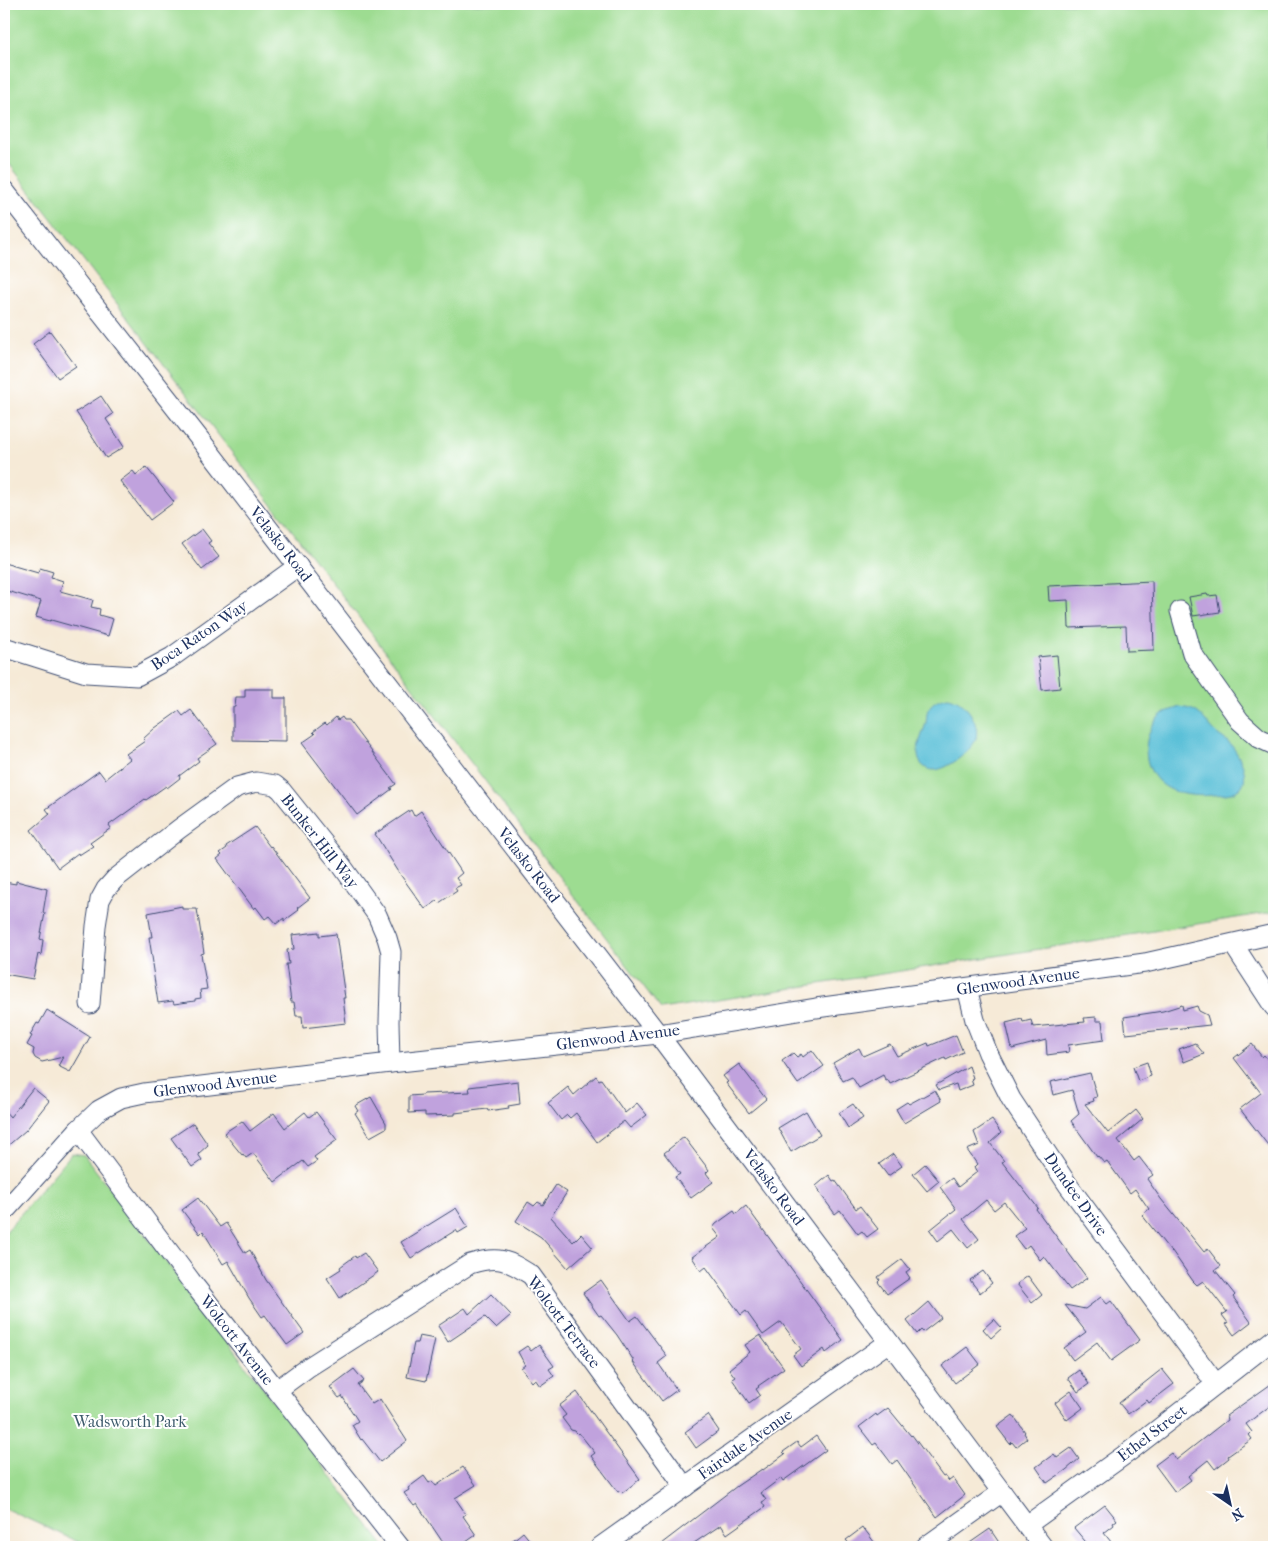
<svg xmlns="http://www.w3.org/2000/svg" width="1278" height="1551" viewBox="0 0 1278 1551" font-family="'IM FELL French Canon',serif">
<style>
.green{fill:#9ddc91;stroke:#5c8678}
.water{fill:#5ac0d8;stroke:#3a789b}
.building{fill:#c0a2dd}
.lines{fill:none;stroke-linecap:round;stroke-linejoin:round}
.minor-casing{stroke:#3c4b70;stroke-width:21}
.minor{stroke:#fff;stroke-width:19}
.labels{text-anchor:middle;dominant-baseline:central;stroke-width:4;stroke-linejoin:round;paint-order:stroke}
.street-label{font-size:16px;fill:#1b2f5e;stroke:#fff}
.park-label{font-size:16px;fill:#3c5a6b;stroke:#fff}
</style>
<rect width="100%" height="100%" fill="#fff"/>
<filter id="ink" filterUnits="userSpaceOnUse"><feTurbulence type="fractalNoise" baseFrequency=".02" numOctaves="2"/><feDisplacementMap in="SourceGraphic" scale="10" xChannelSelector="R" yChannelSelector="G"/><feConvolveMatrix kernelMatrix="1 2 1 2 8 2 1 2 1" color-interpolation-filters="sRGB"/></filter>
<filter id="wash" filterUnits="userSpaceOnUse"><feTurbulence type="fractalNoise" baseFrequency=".0096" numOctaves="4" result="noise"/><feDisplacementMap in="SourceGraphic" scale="20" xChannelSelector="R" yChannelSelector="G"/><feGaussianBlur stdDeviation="1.12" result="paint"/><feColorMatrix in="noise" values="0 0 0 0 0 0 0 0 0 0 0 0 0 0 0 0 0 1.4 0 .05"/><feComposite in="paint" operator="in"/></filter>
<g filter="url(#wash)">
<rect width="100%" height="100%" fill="#f6ead7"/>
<!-- green -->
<g class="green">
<polygon points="4,4 1274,4 1274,912 661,1009 4,157"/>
<polygon points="72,1153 84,1155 385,1547 89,1547 4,1508 4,1234"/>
</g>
<!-- water -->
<g class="water">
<path d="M948,697C965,699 982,725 975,741C969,753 940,777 926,768C910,758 922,737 926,723C927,718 926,712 929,708C933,701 941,698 948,697Z"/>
<path d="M1180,707C1186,708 1193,709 1198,713C1204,717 1208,725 1213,730C1218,736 1226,739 1231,745C1244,761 1256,791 1225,794C1205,796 1185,798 1166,787C1143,773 1140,740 1157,719C1162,712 1172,710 1180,707Z"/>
</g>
<g id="blocks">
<!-- building -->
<g class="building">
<polygon points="50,331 76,366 58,378 33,344"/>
<polygon points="101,396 113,414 106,419 124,447 106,458 76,412"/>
<polygon points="146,467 174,502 150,520 120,481 133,471 136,475"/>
<polygon points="202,529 211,541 208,543 219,557 202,570 182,544"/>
<polygon points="4,563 38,573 40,568 53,572 51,577 63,581 60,591 93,600 91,607 100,609 99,615 113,619 108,636 51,620 50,621 36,617 41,601 4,590"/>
<polygon points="1152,581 1154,650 1127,651 1126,626 1069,628 1068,600 1049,601 1048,586"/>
<polygon points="1207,594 1208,596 1217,595 1220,612 1193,616 1189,597"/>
<polygon points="1057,655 1060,688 1042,690 1038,657"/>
<polygon points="245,689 274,689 274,698 286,698 286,741 233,740 233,707 235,707 236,697 245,697"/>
<polygon points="191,710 217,744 197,758 199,761 179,776 180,778 167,788 166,786 146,800 145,799 109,825 111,828 90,843 93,846 79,855 78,853 58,868 31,830 50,814 46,809 99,771 105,779 130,759 126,754 145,741 143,739 155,728 179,711 183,716"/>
<polygon points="336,717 338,720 342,717 344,720 348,720 396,784 390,788 392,789 357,815 302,743 315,734 313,732 325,723 327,725"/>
<polygon points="411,810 414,816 421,811 462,873 456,878 461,885 455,888 457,891 439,903 437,901 425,909 402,877 375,834"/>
<polygon points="255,827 270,847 271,846 310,898 297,908 299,910 284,921 284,918 276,924 269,916 265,919 256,907 254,909 217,859 222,855 220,853 227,848 226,846"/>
<polygon points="16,881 47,889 43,913 45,913 40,939 43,940 41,955 38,954 33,979 4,974 4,882 16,884"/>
<polygon points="182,906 182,909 197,909 204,953 201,954 207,989 200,990 201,998 195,999 195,1001 174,1004 173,1001 158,1003 152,964 153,963 149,937 152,937 148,913"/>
<polygon points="319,932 319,936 336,934 345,998 343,998 346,1023 303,1028 302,1016 296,1016 294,1002 291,1002 286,964 289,964 287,950 294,949 292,935"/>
<polygon points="1182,1005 1183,1010 1197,1006 1199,1011 1207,1015 1210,1025 1126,1034 1124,1017 1163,1011"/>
<polygon points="47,1010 90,1037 70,1072 58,1066 63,1057 42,1062 35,1058 33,1054 34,1049 27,1045 32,1036 30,1035 37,1023 39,1024"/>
<polygon points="1096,1017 1096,1021 1102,1021 1104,1040 1068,1045 1069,1052 1047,1055 1046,1040 1012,1049 1006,1023 1022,1019 1023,1022 1031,1020 1033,1027 1085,1022 1084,1018"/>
<polygon points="956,1035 963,1052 946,1060 945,1058 890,1084 888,1080 886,1081 883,1075 859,1088 852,1077 843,1081 833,1063 859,1048 863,1056 890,1044 897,1056 928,1043 929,1046"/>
<polygon points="1195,1043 1204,1054 1184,1062 1179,1049"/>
<polygon points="1252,1044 1262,1057 1264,1055 1274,1067 1274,1153 1240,1109 1261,1093 1234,1058"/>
<polygon points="812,1050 824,1066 798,1084 782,1061 793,1053 797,1057 801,1054 803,1057"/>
<polygon points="1147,1062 1151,1076 1138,1081 1133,1067"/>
<polygon points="739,1064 766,1099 749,1113 726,1083 728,1082 723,1076"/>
<polygon points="969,1066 973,1078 971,1079 973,1085 958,1091 956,1084 939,1090 936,1085"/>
<polygon points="1090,1073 1097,1097 1093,1098 1094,1101 1085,1104 1108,1133 1136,1110 1143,1119 1118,1140 1134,1161 1139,1157 1153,1175 1147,1179 1161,1199 1204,1252 1208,1249 1221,1266 1215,1270 1235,1295 1233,1297 1251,1322 1234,1335 1226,1324 1228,1323 1222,1315 1227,1312 1203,1281 1197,1285 1193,1281 1172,1251 1171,1252 1142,1215 1149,1209 1135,1189 1130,1193 1107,1161 1104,1163 1098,1156 1097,1157 1071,1121 1079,1114 1072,1090 1053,1095 1050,1082"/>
<polygon points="596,1076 599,1080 601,1079 625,1113 637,1103 647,1115 630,1128 624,1121 597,1142 576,1113 570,1118 567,1115 561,1120 548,1103 568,1087 574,1095"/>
<polygon points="518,1081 520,1104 508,1106 509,1108 488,1111 487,1109 455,1113 455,1115 425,1116 425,1112 409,1113 409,1096 423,1095 423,1094 470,1092 469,1087"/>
<polygon points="33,1088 49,1101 26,1130 4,1149 4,1110 10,1117"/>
<polygon points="935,1090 941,1101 904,1123 896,1109 907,1102 909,1104"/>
<polygon points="371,1097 386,1123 386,1128 370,1137 355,1113 358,1111 355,1106"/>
<polygon points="853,1104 863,1118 848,1128 839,1113"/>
<polygon points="806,1111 820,1135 791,1152 778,1128"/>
<polygon points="305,1112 309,1117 316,1112 337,1140 314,1157 317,1161 308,1167 303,1161 275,1182 253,1153 246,1158 243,1154 242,1155 224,1133 242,1121 250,1131 274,1113 285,1128"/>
<polygon points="992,1120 1001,1133 990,1143 1004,1161 1002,1162 1038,1208 1036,1209 1087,1278 1070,1290 1044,1256 1040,1260 1029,1245 1024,1249 1014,1236 1025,1228 1004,1202 994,1210 986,1200 963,1219 979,1239 968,1248 953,1229 938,1241 930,1230 956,1209 940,1187 952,1178 958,1187 977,1172 974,1167 977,1164 967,1150 979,1145 974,1132"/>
<polygon points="193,1123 208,1145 198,1154 202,1160 192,1167 171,1138"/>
<polygon points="684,1137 709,1170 706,1173 713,1182 691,1198 675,1177 680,1174 664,1153"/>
<polygon points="893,1154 902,1166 888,1176 879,1164"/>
<polygon points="925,1164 939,1181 927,1191 913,1174"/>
<polygon points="829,1175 833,1181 835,1180 856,1209 860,1206 878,1229 867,1237 862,1231 858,1234 840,1210 835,1214 819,1192 820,1191 816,1186"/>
<polygon points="556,1185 567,1192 551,1217 573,1242 581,1234 592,1247 568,1268 541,1237 516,1221 528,1202 534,1206 538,1202 543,1205"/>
<polygon points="198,1198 220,1227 226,1223 245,1253 250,1250 266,1280 304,1333 287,1345 265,1315 262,1317 249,1298 228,1261 223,1264 203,1231 200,1234 182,1210"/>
<polygon points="746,1206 843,1340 826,1353 824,1349 801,1366 793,1355 801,1349 781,1322 763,1335 746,1311 741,1315 706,1267 701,1271 692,1257 720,1237 713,1228 716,1224 734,1211 736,1214"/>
<polygon points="456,1208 468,1227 458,1233 456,1230 411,1258 401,1242"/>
<polygon points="364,1253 378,1272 340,1298 327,1278 341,1269 340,1267 355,1256 356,1258"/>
<polygon points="902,1259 910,1269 906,1272 910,1278 887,1294 878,1282 880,1280 878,1277"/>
<polygon points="983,1271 992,1283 980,1293 970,1280"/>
<polygon points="1028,1276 1042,1295 1032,1303 1017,1284"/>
<polygon points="601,1280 630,1321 637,1316 667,1356 658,1363 677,1390 662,1401 633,1362 634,1361 617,1335 601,1315 599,1316 583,1293"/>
<polygon points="491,1294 511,1315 496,1328 485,1317 448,1342 438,1326 465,1308 469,1314"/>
<polygon points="1101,1297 1107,1304 1111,1301 1140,1340 1111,1361 1097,1342 1073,1360 1064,1348 1086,1332 1065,1305 1085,1309"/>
<polygon points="929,1302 941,1318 923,1332 921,1330 917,1334 907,1321"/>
<polygon points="994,1319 1002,1328 991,1338 983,1329"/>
<polygon points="760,1335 784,1368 758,1386 759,1387 756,1389 760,1395 749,1403 732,1379 735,1377 729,1369 750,1352 745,1345"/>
<polygon points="419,1336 435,1339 426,1381 407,1377 414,1343 417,1343"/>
<polygon points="539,1345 554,1366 549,1369 554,1376 540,1386 535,1379 532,1382 521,1368 525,1365 518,1352 527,1346 531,1351"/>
<polygon points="967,1347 980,1364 955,1383 942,1366"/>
<polygon points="354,1369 364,1381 358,1385 372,1404 380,1399 407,1441 380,1462 362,1439 361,1440 352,1425 358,1421 342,1396 339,1398 330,1387"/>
<polygon points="1162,1369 1174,1384 1149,1403 1147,1400 1128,1414 1119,1403"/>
<polygon points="1079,1370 1089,1384 1078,1392 1068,1378"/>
<polygon points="1274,1382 1274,1403 1246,1424 1252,1432 1249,1435 1252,1439 1228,1456 1229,1458 1215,1469 1208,1460 1188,1476 1191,1480 1175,1492 1155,1465 1171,1453 1176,1460 1227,1420 1226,1416"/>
<polygon points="1071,1391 1083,1408 1067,1420 1055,1403"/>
<polygon points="577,1392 640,1479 622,1493 620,1491 618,1492 591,1456 595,1453 579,1433 578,1434 575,1431 571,1430 562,1418 566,1415 559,1406"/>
<polygon points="888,1408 911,1436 912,1435 943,1477 945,1476 949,1481 953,1478 965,1495 937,1517 897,1460 892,1464 876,1443 873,1445 859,1427 876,1414 877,1416"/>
<polygon points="708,1415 719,1431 696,1448 685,1432"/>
<polygon points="1013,1415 1025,1432 1024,1433 1027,1438 1016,1447 1012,1442 1010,1444 997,1427"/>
<polygon points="816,1436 826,1450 783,1481 781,1478 761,1493 766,1500 762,1502 765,1507 727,1534 721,1525 688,1547 657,1547 737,1486 762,1469 763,1470 785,1454 783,1452 797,1442 801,1447"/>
<polygon points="1071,1448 1079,1459 1066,1470 1047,1483 1036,1467 1054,1454 1057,1458"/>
<polygon points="463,1467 476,1485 455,1498 466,1514 463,1516 476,1535 459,1547 446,1547 417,1504 414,1506 404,1493 409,1490 408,1488 424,1476 429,1483 432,1481 436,1486"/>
<polygon points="1105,1505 1117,1520 1113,1523 1114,1525 1104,1533 1115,1547 1090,1547 1074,1528"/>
<polygon points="862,1528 864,1531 865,1530 878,1547 852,1547 846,1540"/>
<polygon points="990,1529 1002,1547 964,1547"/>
<polygon points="523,1532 535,1547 503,1547 517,1537"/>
</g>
</g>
</g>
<g filter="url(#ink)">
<use href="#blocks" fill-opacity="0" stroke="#3c4b70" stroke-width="1"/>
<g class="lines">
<!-- minor casing -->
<g class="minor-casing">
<g id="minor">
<polyline points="4,190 202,442 658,1034 1043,1547"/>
<polyline points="1180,611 1192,653 1213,683 1240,721 1259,738 1274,745"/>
<polyline points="4,647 86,673 137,676 172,657 298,566"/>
<polyline points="1233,944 1274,1007"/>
<polyline points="967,988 975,1020 988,1053 1011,1099 1068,1185 1216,1384"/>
<polyline points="90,1004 96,926 100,900 106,889 115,879 179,829 237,787 256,782 275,785 281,790 342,866 377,915 387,938 391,952 389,1022 390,1063"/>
<polyline points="78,1130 191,1281 400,1547"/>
<polyline points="4,1212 78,1130 99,1110 121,1098 144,1093 390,1063 658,1034 816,1008 1145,963 1274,934"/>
<path d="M277,1390L307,1368L470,1264C499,1255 507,1260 531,1275L685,1487"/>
<polyline points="1027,1525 1130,1451 1274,1339"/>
<polyline points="600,1547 889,1342"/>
<polyline points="925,1547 1002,1492"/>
</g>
</g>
<!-- minor -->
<use href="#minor" class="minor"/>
</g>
</g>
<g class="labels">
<!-- street labels -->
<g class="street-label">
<text transform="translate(281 544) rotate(52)">Velasko Road</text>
<text transform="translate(199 635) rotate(-34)">Boca Raton Way</text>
<text transform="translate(320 841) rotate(52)">Bunker Hill Way</text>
<text transform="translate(529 865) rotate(52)">Velasko Road</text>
<text transform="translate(1018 981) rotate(-8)">Glenwood Avenue</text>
<text transform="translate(618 1037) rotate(-7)">Glenwood Avenue</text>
<text transform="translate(215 1084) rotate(-7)">Glenwood Avenue</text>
<text transform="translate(774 1187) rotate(53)">Velasko Road</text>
<text transform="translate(1076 1194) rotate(55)">Dundee Drive</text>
<text transform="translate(564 1322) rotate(53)">Wolcott Terrace</text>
<text transform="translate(237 1340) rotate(52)">Wolcott Avenue</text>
<text transform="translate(1152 1433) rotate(-37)">Ethel Street</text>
<text transform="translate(745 1444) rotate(-35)">Fairdale Avenue</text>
</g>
<!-- park labels -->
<g class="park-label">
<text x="130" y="1421">Wadsworth Park</text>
</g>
</g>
<!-- margin -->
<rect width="1278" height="1551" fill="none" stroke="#fff" stroke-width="20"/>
<!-- north arrow -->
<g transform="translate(1230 1504) rotate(146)" stroke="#ffffff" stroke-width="4" paint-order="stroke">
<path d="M0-4L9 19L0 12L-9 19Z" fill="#1b2f5e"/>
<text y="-8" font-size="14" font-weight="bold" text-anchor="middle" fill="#1b2f5e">N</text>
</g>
</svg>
